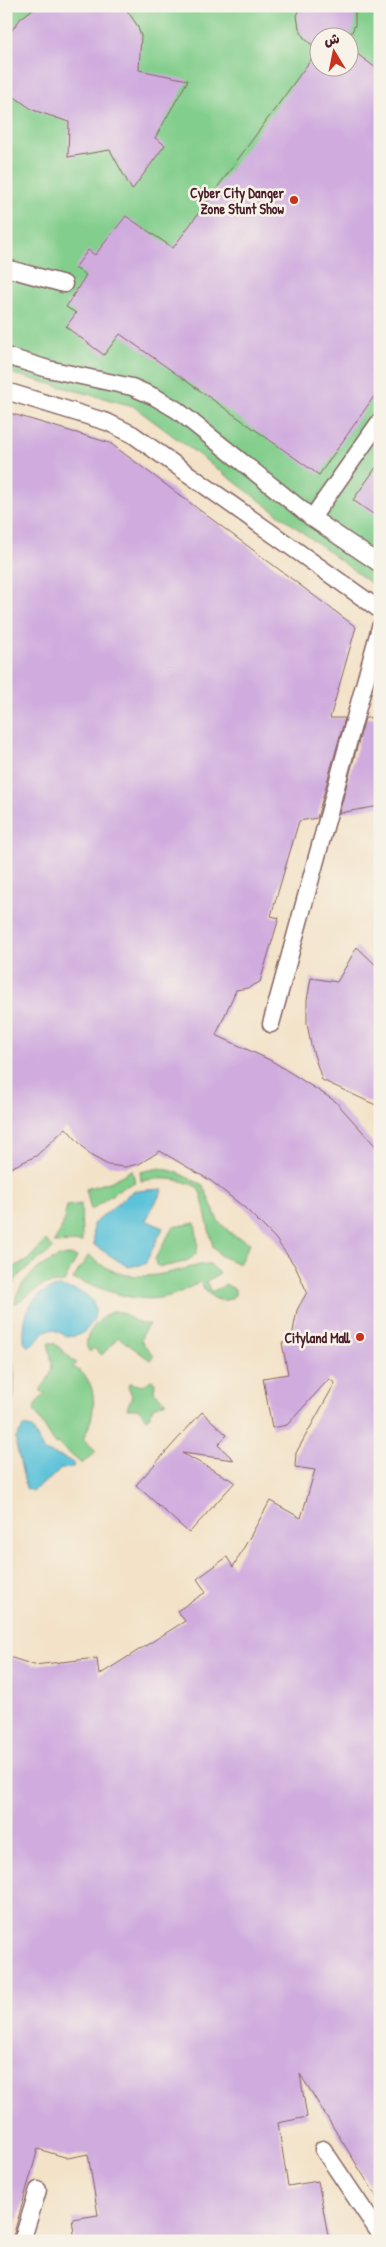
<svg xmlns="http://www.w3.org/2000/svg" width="386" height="2247" viewBox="0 0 386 2247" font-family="'Patrick Hand','Playpen Sans Arabic',sans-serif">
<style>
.green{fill:#82ce8c;stroke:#66765c;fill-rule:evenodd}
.water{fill:#5bc2d9;stroke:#527082}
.building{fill:#cfabde}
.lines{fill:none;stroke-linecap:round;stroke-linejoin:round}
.lane-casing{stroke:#856362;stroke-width:19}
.lane{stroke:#fff;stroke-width:16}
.poi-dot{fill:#c8321e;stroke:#f7f3e8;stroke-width:2}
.labels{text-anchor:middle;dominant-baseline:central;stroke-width:5;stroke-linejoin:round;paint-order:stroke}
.poi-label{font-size:14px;font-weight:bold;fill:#4a1f2b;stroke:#f7f3e8;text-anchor:end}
</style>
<rect width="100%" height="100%" fill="#f7f3e8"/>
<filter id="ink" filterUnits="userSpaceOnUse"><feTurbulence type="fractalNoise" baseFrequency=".02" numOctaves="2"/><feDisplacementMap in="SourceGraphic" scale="10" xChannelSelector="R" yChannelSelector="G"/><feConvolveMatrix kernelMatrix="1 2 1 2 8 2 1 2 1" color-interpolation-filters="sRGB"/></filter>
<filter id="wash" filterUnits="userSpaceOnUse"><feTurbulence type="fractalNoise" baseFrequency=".0096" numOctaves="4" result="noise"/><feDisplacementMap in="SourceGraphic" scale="20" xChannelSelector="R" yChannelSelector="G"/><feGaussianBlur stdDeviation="1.12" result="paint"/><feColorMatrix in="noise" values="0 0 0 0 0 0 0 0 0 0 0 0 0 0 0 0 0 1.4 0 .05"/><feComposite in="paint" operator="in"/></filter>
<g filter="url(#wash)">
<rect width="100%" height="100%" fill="#f3e2c8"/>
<!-- green -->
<g class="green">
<path d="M6,6H380V590L133,406L6,372ZM318,38H348V68H318Z"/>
<path d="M160,1168L176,1172L203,1185L218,1221L233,1235L250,1243L239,1264L221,1256L213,1247L201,1194L197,1187C181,1178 159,1177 141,1181L140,1172Z"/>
<polygon points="132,1170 135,1182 118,1190 91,1210 86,1189 110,1182"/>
<polygon points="81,1204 82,1242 54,1243 62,1227 67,1206"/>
<path d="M195,1223C198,1246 204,1258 176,1264C169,1265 163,1268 156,1265L155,1259L173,1227Z"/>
<polygon points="46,1240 53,1249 20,1274 6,1293 6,1270 28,1260"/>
<path d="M69,1255L77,1257L64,1282L43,1285L15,1304C16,1281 48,1257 69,1255Z"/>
<path d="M89,1255C117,1281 145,1279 180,1270C189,1268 200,1264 210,1264L220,1274L206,1281L211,1292L226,1285L235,1289V1295C221,1308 206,1295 200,1281C153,1313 122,1295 73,1279Z"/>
<path d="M113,1311C129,1311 132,1326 149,1324L143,1333L141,1341L154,1356L150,1360L118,1337L102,1355L94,1348L90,1352C78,1340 100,1316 113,1311Z"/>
<path d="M6,1331C13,1361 21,1392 6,1421Z"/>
<path d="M48,1343H54L76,1363L73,1367C101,1380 96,1416 83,1439L96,1451L82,1464L57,1443L55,1444L34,1410L35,1404L45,1394L40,1390C55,1372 53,1365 48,1343Z"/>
<polygon points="151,1380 155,1382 154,1392 166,1402 153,1407 150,1416 146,1419 139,1409 127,1409 132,1396 128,1386 130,1383 143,1386"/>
</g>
<!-- water -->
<g class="water">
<polygon points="163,1189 146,1220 163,1228 145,1264 128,1267 94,1245 93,1224 129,1194 135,1191"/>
<path d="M60,1287C68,1289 80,1290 86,1295C104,1307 93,1331 75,1336C64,1340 56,1325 46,1331C41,1334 36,1341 33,1345L27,1346C23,1342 24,1337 24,1331C25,1307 36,1290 60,1287Z"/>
<polygon points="24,1426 32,1428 44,1451 70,1460 74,1465 72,1468 60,1469 51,1478 32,1491 26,1488 16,1444 16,1438"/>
</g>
<g id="blocks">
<!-- building -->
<g class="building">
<polygon points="37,6 124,6 137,25 141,36 139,70 188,80 155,138 165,145 132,190 110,150 68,157 69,122 33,110 6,91 6,38 21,18"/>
<polygon points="301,6 353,6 355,14 355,25 348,41 348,38 318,38 318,68 348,68 348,47 380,71 380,388 319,475 120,334 104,355 66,327 76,313 66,307 86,275 75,268 88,250 95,255 126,216 173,248 318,50 304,38 299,28 297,16"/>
<polygon points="6,412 110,443 356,627 330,718 345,718 317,818 299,821 271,916 279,918 260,982 248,988 236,990 216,1035 272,1061 335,1101 380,1151 380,2202 300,2074 307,2117 278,2123 288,2186 318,2181 329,2241 75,2241 72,2219 98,2215 88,2154 68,2158 38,2149 12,2240 6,2239 6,1656 34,1665 97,1658 99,1675 185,1621 177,1611 206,1592 197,1579 227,1557 233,1567 270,1501 301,1518 315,1470 295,1467 296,1453 335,1383 329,1379 287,1425 272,1428 263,1378 288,1374 282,1343 291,1342 297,1310 307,1292 295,1266 275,1238 245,1208 211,1181 160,1151 139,1164 125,1167 108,1165 90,1155 66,1128 36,1156 6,1170"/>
<polygon points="380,462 380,519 353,500"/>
<polygon points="365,718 380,718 380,806 339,813"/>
<polygon points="357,947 380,969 380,1107 322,1080 311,1045 307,1023 307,1000 311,978 337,982"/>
<polygon points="202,1412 227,1435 218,1445 234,1460 182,1453 235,1482 189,1533 136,1485"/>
</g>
</g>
</g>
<g filter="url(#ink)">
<use href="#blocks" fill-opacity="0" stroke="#856362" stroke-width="1"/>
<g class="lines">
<!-- lane casing -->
<g class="lane-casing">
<g id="lane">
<polyline points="6,268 64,284"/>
<polyline points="6,356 48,369 132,387 155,397 177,410 312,518 380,564"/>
<polyline points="6,391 107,422 132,434 380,610"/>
<polyline points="312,518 380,421"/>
<polyline points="271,1024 380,627"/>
<polyline points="323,2149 380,2234"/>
<polyline points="22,2241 38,2190"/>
</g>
</g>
<!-- lane -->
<use href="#lane" class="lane"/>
</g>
</g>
<!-- markers -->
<g class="poi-dot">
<circle cx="294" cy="200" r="5"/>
<circle cx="360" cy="1337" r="5"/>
</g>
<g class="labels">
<!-- poi labels -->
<g class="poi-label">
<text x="284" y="192">Cyber City Danger<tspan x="284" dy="16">Zone Stunt Show</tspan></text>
<text x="350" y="1337">Cityland Mall</text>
</g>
</g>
<!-- margin -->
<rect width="386" height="2247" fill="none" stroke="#f7f3e8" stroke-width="25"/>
<!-- north arrow -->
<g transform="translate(334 52) rotate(350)"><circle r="24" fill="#f7f3e8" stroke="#b29e9c"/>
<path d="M0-4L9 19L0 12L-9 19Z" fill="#c8321e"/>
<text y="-8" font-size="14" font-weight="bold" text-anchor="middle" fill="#4a1f2b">ش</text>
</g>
</svg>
